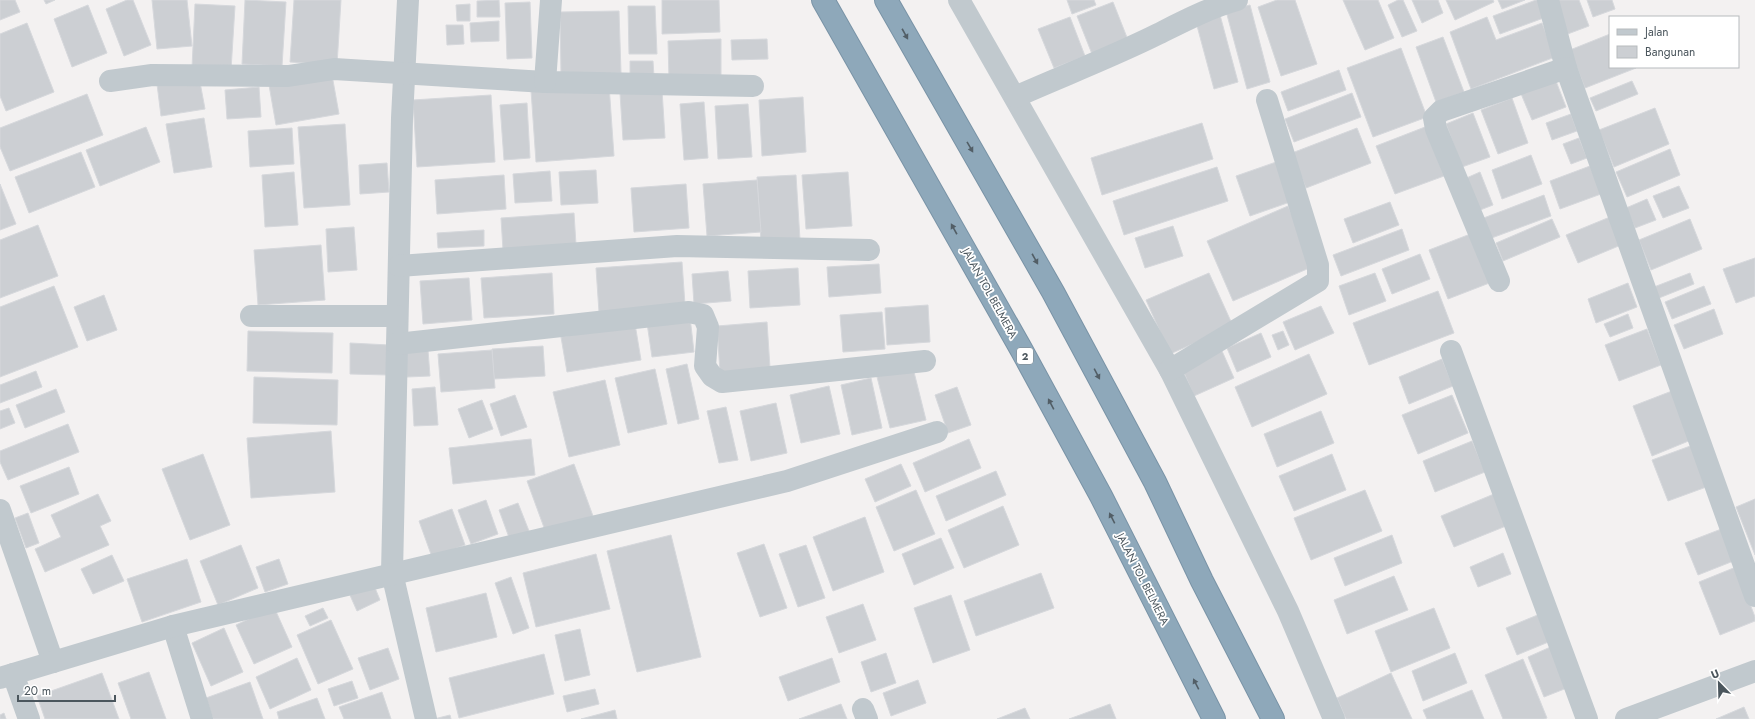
<svg xmlns="http://www.w3.org/2000/svg" width="1755" height="719" viewBox="0 0 1755 719" font-family="Jost,sans-serif">
<style>
.building{fill:#cccfd3;stroke:#d6d8dc}
.lines{fill:none;stroke-linecap:round;stroke-linejoin:round}
.highway-casing{stroke:#7993a6;stroke-width:24}
.minor{stroke:#c1c9ce;stroke-width:22}
.highway{stroke:#8ea8ba;stroke-width:22}
.oneway{fill:#525e66}
.labels{text-anchor:middle;dominant-baseline:central;stroke-width:3.5;stroke-linejoin:round;paint-order:stroke}
.shield{fill:#fff;stroke:#81898e;stroke-width:1}
.shield-label{font-size:10px;font-weight:bold;fill:#4b565d}
.street-label{font-size:11px;fill:#4b565d;stroke:#fff}
</style>
<rect width="100%" height="100%" fill="#f3f1f1"/>
<!-- building -->
<g class="building">
<polygon points="0,0 15,0 20,12 0,20"/>
<polygon points="44,0 55,0 46,4"/>
<polygon points="127,0 133,0 151,45 124,56 106,9"/>
<polygon points="152,0 187,0 192,46 157,49"/>
<polygon points="245,0 286,2 282,66 242,64"/>
<polygon points="294,0 341,0 337,65 290,62"/>
<polygon points="499,0 500,17 477,17 477,1"/>
<polygon points="662,0 719,0 720,32 662,34"/>
<polygon points="1067,0 1094,0 1096,5 1072,14"/>
<polygon points="1277,0 1295,0 1317,64 1281,76 1258,7"/>
<polygon points="1343,0 1378,0 1394,38 1365,50"/>
<polygon points="1398,0 1403,0 1417,31 1402,37 1388,5"/>
<polygon points="1412,0 1438,0 1443,13 1422,23"/>
<polygon points="1446,0 1493,0 1494,2 1455,20"/>
<polygon points="1498,0 1525,0 1502,9"/>
<polygon points="1536,0 1543,0 1549,16 1500,34 1493,16"/>
<polygon points="1553,0 1579,0 1589,26 1565,35"/>
<polygon points="1587,0 1612,0 1615,9 1593,17"/>
<polygon points="530,2 532,58 507,59 505,3"/>
<polygon points="1113,2 1128,40 1092,54 1077,16"/>
<polygon points="195,4 235,6 231,70 192,68"/>
<polygon points="470,4 470,21 457,21 456,5"/>
<polygon points="88,5 107,53 72,67 54,19"/>
<polygon points="1250,5 1270,82 1247,89 1226,11"/>
<polygon points="628,6 655,6 657,54 629,54"/>
<polygon points="619,11 621,73 561,74 560,12"/>
<polygon points="1220,15 1238,82 1214,89 1196,22"/>
<polygon points="1070,17 1085,56 1054,68 1038,29"/>
<polygon points="1487,17 1496,40 1542,23 1555,57 1471,89 1450,32"/>
<polygon points="499,21 499,41 471,42 470,23"/>
<polygon points="27,23 54,92 6,111 0,96 0,34"/>
<polygon points="446,25 463,25 464,44 447,45"/>
<polygon points="1610,34 1610,67 1636,68 1585,88 1570,50"/>
<polygon points="1443,37 1464,92 1436,102 1416,47"/>
<polygon points="721,39 721,77 669,79 668,41"/>
<polygon points="767,39 768,59 732,60 731,40"/>
<polygon points="1401,48 1427,117 1373,137 1347,68"/>
<polygon points="630,61 653,61 654,77 630,78"/>
<polygon points="1339,70 1346,90 1288,111 1281,92"/>
<polygon points="332,75 339,114 276,125 269,85"/>
<polygon points="1554,76 1566,107 1532,120 1519,89"/>
<polygon points="199,77 205,109 161,116 157,84"/>
<polygon points="1632,81 1638,94 1596,111 1590,98"/>
<polygon points="609,85 614,156 536,162 531,90"/>
<polygon points="259,87 261,117 227,119 225,90"/>
<polygon points="662,90 665,138 623,140 620,93"/>
<polygon points="1352,93 1361,117 1294,142 1285,119"/>
<polygon points="87,94 103,135 10,171 0,147 0,128"/>
<polygon points="491,95 495,162 417,167 413,100"/>
<polygon points="803,97 806,152 762,156 759,100"/>
<polygon points="1512,98 1528,143 1498,154 1481,110"/>
<polygon points="704,102 708,158 684,160 680,104"/>
<polygon points="527,103 530,158 504,160 500,105"/>
<polygon points="748,104 752,157 718,159 715,106"/>
<polygon points="1655,108 1669,144 1614,167 1599,130"/>
<polygon points="1473,113 1490,157 1462,167 1446,124"/>
<polygon points="1571,114 1577,131 1552,140 1546,123"/>
<polygon points="204,118 212,167 174,173 166,124"/>
<polygon points="1202,123 1213,159 1102,195 1091,158"/>
<polygon points="345,124 350,205 304,208 298,127"/>
<polygon points="146,127 160,162 100,186 86,150"/>
<polygon points="1425,127 1444,176 1395,194 1376,146"/>
<polygon points="292,128 294,164 250,167 248,131"/>
<polygon points="1357,128 1371,163 1306,188 1292,153"/>
<polygon points="1579,138 1587,158 1571,164 1563,144"/>
<polygon points="1670,149 1680,175 1627,197 1616,172"/>
<polygon points="81,152 95,187 29,213 15,177"/>
<polygon points="1531,155 1542,184 1502,199 1492,170"/>
<polygon points="1279,161 1293,201 1250,216 1236,176"/>
<polygon points="387,163 389,192 360,194 359,165"/>
<polygon points="1590,166 1601,194 1560,209 1550,181"/>
<polygon points="1217,167 1228,201 1124,235 1113,201"/>
<polygon points="596,170 598,203 561,205 559,172"/>
<polygon points="550,171 552,201 515,203 513,174"/>
<polygon points="294,172 298,225 265,227 262,175"/>
<polygon points="848,172 852,226 806,229 802,175"/>
<polygon points="1480,172 1493,205 1475,212 1462,180"/>
<polygon points="504,175 506,209 437,214 435,180"/>
<polygon points="796,175 800,240 761,242 757,177"/>
<polygon points="757,180 761,232 707,236 703,184"/>
<polygon points="0,184 16,224 0,230"/>
<polygon points="686,184 689,228 634,232 631,188"/>
<polygon points="1679,186 1689,208 1663,218 1653,196"/>
<polygon points="1544,195 1551,216 1489,239 1481,219"/>
<polygon points="1647,199 1656,220 1635,228 1626,208"/>
<polygon points="1390,202 1399,225 1353,243 1344,219"/>
<polygon points="1288,206 1314,266 1233,301 1207,241"/>
<polygon points="574,213 576,245 503,250 501,218"/>
<polygon points="1610,217 1621,245 1578,263 1566,235"/>
<polygon points="1552,219 1560,237 1503,261 1496,243"/>
<polygon points="1690,219 1702,249 1651,270 1639,240"/>
<polygon points="38,225 58,276 0,298 0,240"/>
<polygon points="1173,226 1183,256 1145,268 1135,238"/>
<polygon points="354,227 357,270 328,272 326,229"/>
<polygon points="1402,229 1409,250 1341,276 1333,255"/>
<polygon points="484,230 484,246 438,248 437,233"/>
<polygon points="1473,233 1492,282 1448,299 1429,250"/>
<polygon points="321,245 325,300 258,305 254,250"/>
<polygon points="1420,254 1430,279 1392,294 1382,269"/>
<polygon points="1755,258 1755,296 1736,303 1723,269"/>
<polygon points="682,262 685,305 599,312 596,268"/>
<polygon points="879,264 881,293 829,297 827,267"/>
<polygon points="798,268 800,305 750,308 748,271"/>
<polygon points="728,271 731,301 694,304 692,274"/>
<polygon points="552,273 554,314 484,318 481,278"/>
<polygon points="1209,273 1233,326 1170,354 1146,300"/>
<polygon points="1375,273 1386,301 1349,315 1339,286"/>
<polygon points="1690,273 1694,284 1659,298 1654,287"/>
<polygon points="469,278 472,320 423,324 420,281"/>
<polygon points="1628,283 1637,307 1596,323 1588,299"/>
<polygon points="54,286 78,347 0,377 0,307"/>
<polygon points="1704,286 1711,304 1672,319 1665,302"/>
<polygon points="1438,291 1454,333 1369,365 1353,323"/>
<polygon points="104,295 117,330 87,341 74,307"/>
<polygon points="928,305 930,342 887,345 885,308"/>
<polygon points="1321,306 1334,333 1295,350 1283,322"/>
<polygon points="1714,309 1723,334 1684,349 1674,325"/>
<polygon points="882,312 885,349 843,352 840,315"/>
<polygon points="1628,314 1633,328 1610,337 1604,324"/>
<polygon points="690,317 694,352 652,357 647,323"/>
<polygon points="767,322 770,368 720,372 717,326"/>
<polygon points="635,324 641,360 567,372 561,337"/>
<polygon points="1647,329 1661,365 1619,381 1605,345"/>
<polygon points="248,331 333,333 332,373 247,371"/>
<polygon points="1283,331 1289,345 1278,350 1272,335"/>
<polygon points="1261,333 1271,357 1237,372 1227,348"/>
<polygon points="350,343 389,345 388,375 350,374"/>
<polygon points="543,346 545,376 494,379 492,349"/>
<polygon points="428,350 430,376 407,377 405,352"/>
<polygon points="492,350 495,388 441,392 438,354"/>
<polygon points="1222,351 1234,378 1194,396 1182,368"/>
<polygon points="1309,354 1327,394 1252,427 1235,387"/>
<polygon points="1442,359 1453,386 1409,404 1399,377"/>
<polygon points="687,364 699,419 678,424 666,369"/>
<polygon points="912,364 926,420 890,428 876,373"/>
<polygon points="655,369 667,424 628,433 615,378"/>
<polygon points="36,371 42,387 0,403 0,385"/>
<polygon points="254,377 338,380 337,425 253,423"/>
<polygon points="871,378 882,428 852,435 841,385"/>
<polygon points="605,380 620,445 569,457 553,392"/>
<polygon points="829,386 840,434 801,443 790,395"/>
<polygon points="435,387 438,425 414,426 412,389"/>
<polygon points="957,387 971,425 948,433 935,395"/>
<polygon points="56,389 65,412 25,428 16,405"/>
<polygon points="1672,391 1691,440 1652,456 1633,406"/>
<polygon points="515,395 527,427 501,436 490,404"/>
<polygon points="1452,395 1468,433 1418,454 1402,415"/>
<polygon points="482,400 493,429 469,438 458,409"/>
<polygon points="776,403 787,453 751,461 740,411"/>
<polygon points="726,407 738,460 719,463 707,411"/>
<polygon points="9,408 15,423 0,429 0,411"/>
<polygon points="1321,411 1334,443 1277,467 1264,434"/>
<polygon points="68,424 79,452 8,480 0,462 0,451"/>
<polygon points="331,431 335,492 251,498 247,438"/>
<polygon points="531,439 535,475 453,484 449,448"/>
<polygon points="969,439 981,468 925,492 913,463"/>
<polygon points="1472,441 1485,472 1435,492 1423,461"/>
<polygon points="1693,445 1709,486 1668,501 1652,460"/>
<polygon points="203,454 230,525 190,540 162,469"/>
<polygon points="1332,454 1346,490 1294,511 1279,476"/>
<polygon points="574,464 593,516 546,533 527,481"/>
<polygon points="901,464 911,486 875,502 865,479"/>
<polygon points="69,467 79,494 31,513 20,486"/>
<polygon points="996,471 1006,495 946,521 936,496"/>
<polygon points="916,490 935,534 894,551 876,507"/>
<polygon points="1365,490 1382,531 1311,560 1294,518"/>
<polygon points="98,494 111,521 100,526 109,545 45,572 35,549 61,537 51,515"/>
<polygon points="1494,494 1506,526 1454,547 1441,516"/>
<polygon points="1755,499 1755,555 1736,507"/>
<polygon points="486,500 498,534 471,544 458,510"/>
<polygon points="518,503 531,536 511,543 499,510"/>
<polygon points="1003,506 1019,545 964,568 948,530"/>
<polygon points="452,509 465,545 432,557 419,521"/>
<polygon points="28,513 39,543 26,548 15,518"/>
<polygon points="865,517 884,572 833,591 813,537"/>
<polygon points="1724,528 1736,560 1698,575 1685,543"/>
<polygon points="671,535 701,657 637,672 607,551"/>
<polygon points="1392,535 1402,563 1345,586 1334,558"/>
<polygon points="941,538 954,568 914,585 902,554"/>
<polygon points="764,544 787,608 760,617 737,553"/>
<polygon points="241,545 258,588 218,605 200,561"/>
<polygon points="806,545 825,598 798,607 779,554"/>
<polygon points="1503,553 1511,574 1478,587 1470,567"/>
<polygon points="596,554 610,609 536,627 523,573"/>
<polygon points="112,555 124,581 93,594 81,569"/>
<polygon points="187,559 201,602 142,622 127,579"/>
<polygon points="279,559 288,584 265,592 256,567"/>
<polygon points="1736,567 1755,617 1755,621 1720,635 1699,582"/>
<polygon points="1041,573 1054,608 976,636 964,601"/>
<polygon points="1394,576 1408,610 1347,634 1334,600"/>
<polygon points="511,577 529,628 513,634 495,583"/>
<polygon points="373,583 380,600 357,611 349,593"/>
<polygon points="486,593 497,637 436,652 426,608"/>
<polygon points="951,595 970,650 933,663 914,608"/>
<polygon points="863,604 876,640 839,653 826,617"/>
<polygon points="274,607 292,647 254,664 236,625"/>
<polygon points="323,608 328,618 310,626 305,616"/>
<polygon points="1434,608 1450,648 1391,672 1375,631"/>
<polygon points="1540,614 1551,641 1517,655 1506,628"/>
<polygon points="331,620 353,669 318,684 297,635"/>
<polygon points="224,628 243,672 211,686 192,643"/>
<polygon points="580,629 590,675 565,681 555,635"/>
<polygon points="1555,645 1572,686 1544,697 1528,657"/>
<polygon points="388,648 399,679 370,690 358,658"/>
<polygon points="886,653 896,683 871,692 861,662"/>
<polygon points="1455,653 1467,683 1423,701 1412,671"/>
<polygon points="544,654 554,694 459,718 449,678"/>
<polygon points="297,658 311,690 270,709 256,677"/>
<polygon points="832,658 840,682 788,701 779,677"/>
<polygon points="1523,659 1547,718 1544,719 1503,719 1485,675"/>
<polygon points="149,672 166,719 131,719 118,683"/>
<polygon points="102,673 119,719 45,719 37,696"/>
<polygon points="1391,673 1412,719 1346,719 1337,698"/>
<polygon points="918,680 926,703 891,716 883,693"/>
<polygon points="352,681 358,698 334,706 328,689"/>
<polygon points="250,682 263,719 213,719 206,698"/>
<polygon points="595,689 599,704 567,712 563,696"/>
<polygon points="1472,690 1484,719 1427,719 1423,710"/>
<polygon points="382,692 391,719 344,719 339,707"/>
<polygon points="317,698 325,719 279,719 277,712"/>
<polygon points="841,704 847,719 799,719"/>
<polygon points="1110,704 1116,719 1069,719"/>
<polygon points="1744,707 1749,719 1716,719"/>
<polygon points="1025,708 1030,719 997,719"/>
<polygon points="615,710 617,719 581,719"/>
<polygon points="4,713 6,719 0,719 0,715"/>
<polygon points="450,715 451,719 434,719"/>
</g>
<g class="lines">
<!-- highway casing -->
<g class="highway-casing">
<g id="highway">
<polyline points="823,0 1021,349 1101,496 1214,719"/>
<polyline points="886,0 1053,292 1155,482 1202,581 1273,719"/>
</g>
</g>
<!-- minor -->
<g class="minor">
<polyline points="408,0 402,118 392,573 426,719"/>
<polyline points="959,0 1170,370 1288,611 1334,719"/>
<polyline points="1548,0 1566,68 1755,596"/>
<polyline points="110,81 152,75 288,76 334,69 545,82 753,86"/>
<polyline points="545,82 551,0"/>
<path d="M1015,97C1062,76 1112,57 1158,34C1184,21 1209,8 1237,0"/>
<polyline points="399,266 677,246 869,250"/>
<polyline points="1499,281 1436,129 1434,118 1441,111 1566,68"/>
<polyline points="251,316 397,316"/>
<polyline points="397,344 689,312 703,315 708,327 705,366 712,376 722,382 925,361"/>
<polyline points="1451,351 1587,719"/>
<polyline points="1170,370 1318,281 1318,265 1267,100"/>
<polyline points="0,510 53,662"/>
<polyline points="173,626 202,719"/>
<polyline points="13,674 29,719"/>
<polyline points="0,678 173,626 787,481 937,432"/>
<polyline points="863,709 867,719"/>
<polyline points="1626,719 1755,671"/>
</g>
<!-- highway -->
<use href="#highway" class="highway"/>
</g>
<!-- one-way arrows -->
<defs><path id="oneway-solid" d="M-6-.8H1V-3.2L6.5 0L1 3.2V.8H-6Z"/></defs>
<g class="oneway">
<use href="#oneway-solid" transform="translate(905 34) rotate(61)"/>
<use href="#oneway-solid" transform="translate(970 147) rotate(60)"/>
<use href="#oneway-solid" transform="translate(954 229) rotate(-119)"/>
<use href="#oneway-solid" transform="translate(1035 259) rotate(61)"/>
<use href="#oneway-solid" transform="translate(1097 374) rotate(62)"/>
<use href="#oneway-solid" transform="translate(1051 404) rotate(-118)"/>
<use href="#oneway-solid" transform="translate(1112 518) rotate(-117)"/>
<use href="#oneway-solid" transform="translate(1196 684) rotate(-117)"/>
</g>
<g class="labels">
<!-- shield labels -->
<rect class="shield" x="1017" y="348" width="16" height="16" rx="3"/>
<g class="shield-label">
<text x="1025" y="356">2</text>
</g>
<!-- street labels -->
<g class="street-label">
<text transform="translate(990 293) rotate(61)">JALAN TOL BELMERA</text>
<text transform="translate(1143 579) rotate(63)">JALAN TOL BELMERA</text>
</g>
</g>
<!-- legend -->
<rect x="1609" y="16" width="130" height="52" fill="#ffffff" stroke="#b7bbbe"/>
<rect x="1617" y="29" width="20" height="6" fill="#c1c9ce" stroke="#b7bbbe"/>
<text x="1645" y="36" font-size="12" fill="#4b565d">Jalan</text>
<rect x="1617" y="46" width="20" height="12" fill="#cccfd3" stroke="#b7bbbe"/>
<text x="1645" y="56" font-size="12" fill="#4b565d">Bangunan</text>
<!-- north arrow -->
<g transform="translate(1719 683) rotate(337)" stroke="#ffffff" stroke-width="3" paint-order="stroke">
<path d="M0-3L7 15L0 10L-7 15Z" fill="#4b565d"/>
<text y="-6" font-size="11" font-weight="bold" text-anchor="middle" fill="#4b565d">U</text>
</g>
<!-- scale -->
<path d="M18 695v6h97v-6" fill="none" stroke="#4b565d" stroke-width="2"/>
<text x="24" y="695" font-size="12" fill="#4b565d" stroke="#ffffff" stroke-width="3" paint-order="stroke">20 m</text>
</svg>
